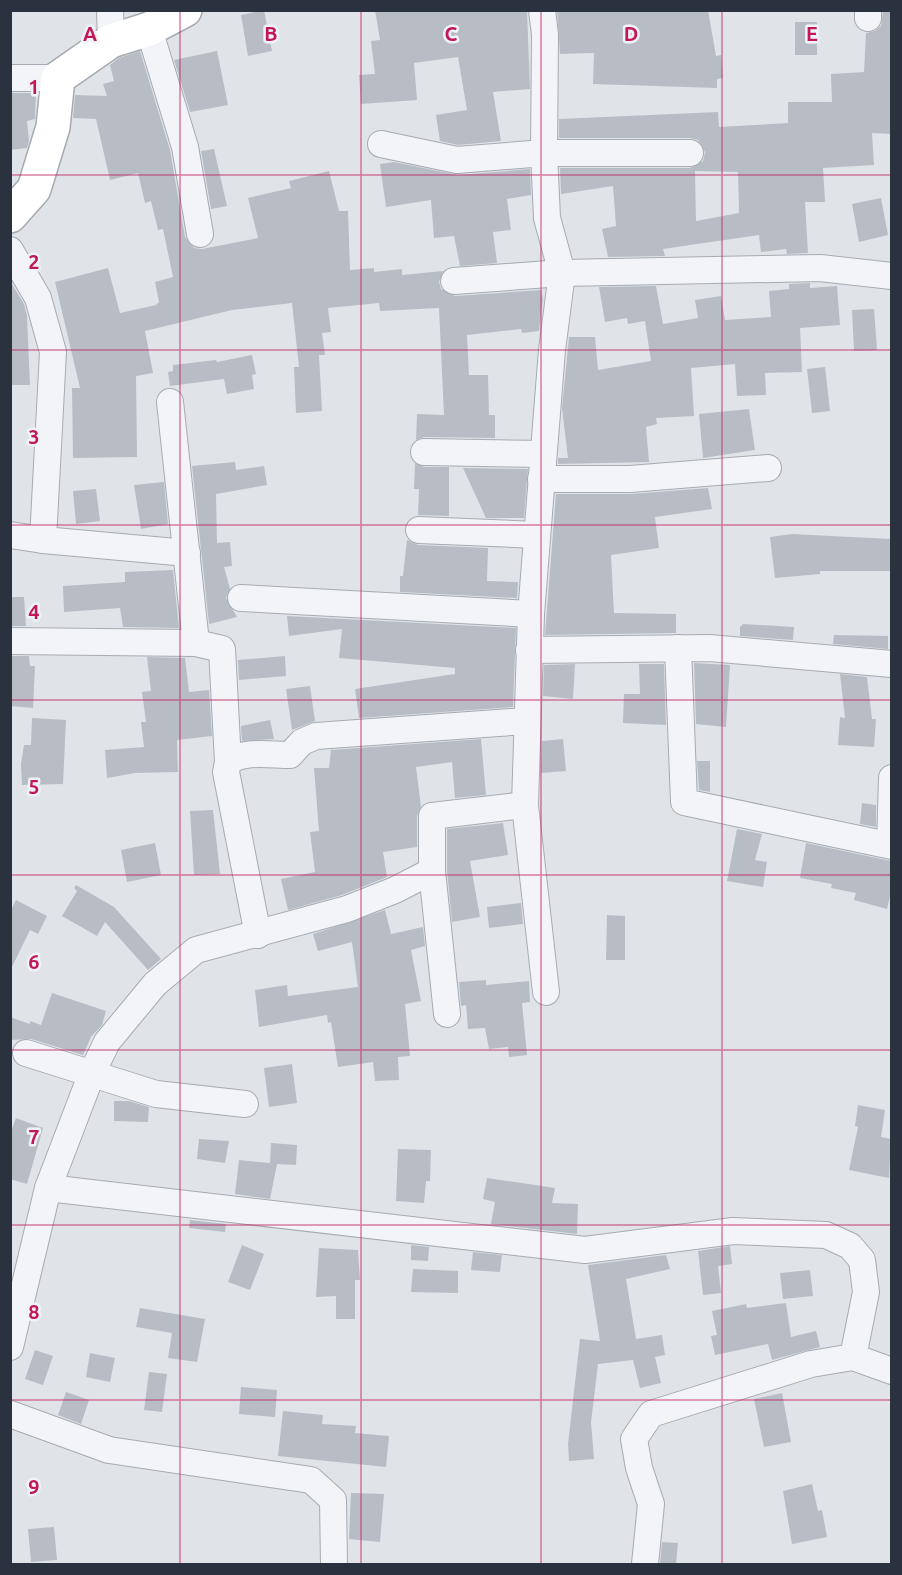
<svg xmlns="http://www.w3.org/2000/svg" width="902" height="1575" viewBox="0 0 902 1575" font-family="Ubuntu,sans-serif">
<style>
.building{fill:#b8bdc5;fill-rule:evenodd}
.lines{fill:none;stroke-linecap:round;stroke-linejoin:round}
.street-casing{stroke:#a6abb2;stroke-width:28}
.secondary-casing{stroke:#a6abb2;stroke-width:36}
.street{stroke:#f3f4f7;stroke-width:26}
.secondary{stroke:#fff;stroke-width:33}
.grid{fill:none;stroke:#c2185b;stroke-width:1.5;stroke-opacity:0.55}
.grid-label{font-size:20px;text-anchor:middle;font-weight:bold;fill:#c2185b;stroke:#f0f3f6;stroke-width:5;stroke-linejoin:round;paint-order:stroke}
</style>
<rect width="100%" height="100%" fill="#e0e4e8"/>
<!-- building -->
<g class="building">
<polygon points="264,10 272,51 248,56 241,15"/>
<polygon points="375,10 527,10 530,89 493,92 501,141 458,145 440,141 436,115 467,110 458,57 414,63 417,100 361,104 359,75 375,74 371,41 380,40"/>
<polygon points="557,10 708,10 716,56 721,55 723,78 717,79 717,88 593,84 594,53 560,54"/>
<path d="M883,11H891V134L872,133L874,165L823,168L825,202H805L808,253L787,254L786,249L761,252L759,235L663,249L665,256L608,257L602,229L616,226L613,186L561,194L560,168H690L703,161L705,152L698,140L690,138H559V119L718,112L719,127L788,123V102H832L831,74L864,72L866,33L875,31L881,26ZM695,171L738,172L739,213L696,221Z"/>
<rect x="795" y="22" width="22" height="33"/>
<polygon points="140,51 170,150 185,237 194,248 202,249 258,238 248,198 291,188 289,181 329,171 339,211 348,211 350,270 374,268 374,272 402,269 402,275 443,271 439,282 441,289 455,296 541,290 543,299 539,331 522,333 521,329 467,335 469,375 488,375 489,415 495,415 495,438 424,437 416,440 417,414 444,415 439,308 380,311 379,303 328,308 331,332 322,333 325,355 319,355 322,411 296,413 294,367 299,367 292,303 232,310 145,331 153,373 136,376 137,457 73,458 72,388 80,388 55,282 108,268 120,313 156,305 159,302 155,282 173,277 163,229 158,230 151,201 145,203 138,173 110,180 96,119 73,118 75,95 107,96 103,84 114,81 110,65 119,58"/>
<polygon points="217,51 228,105 190,112 174,60"/>
<polygon points="10,93 36,93 35,119 27,121 29,141 27,148 10,150"/>
<polygon points="214,149 227,206 211,209 201,151"/>
<polygon points="394,162 458,175 530,169 531,195 507,199 511,230 493,232 497,263 460,266 454,236 434,238 431,200 386,207 380,164"/>
<polygon points="881,198 888,235 859,242 852,204"/>
<polygon points="10,281 24,304 27,316 30,385 10,385"/>
<polygon points="810,283 810,288 837,286 840,325 800,328 802,372 765,373 766,395 737,396 735,364 691,368 694,416 656,418 657,424 646,427 649,462 558,464 558,458 568,458 562,408 569,337 595,337 598,370 651,361 645,321 628,324 627,318 605,322 599,287 656,286 663,324 698,318 695,300 721,296 725,320 771,317 769,291 789,289 789,284"/>
<polygon points="874,309 877,350 854,351 852,310"/>
<polygon points="252,355 256,374 252,375 254,389 227,394 224,379 170,386 168,372 173,371 173,365 216,360 217,362"/>
<polygon points="825,367 830,411 812,413 807,369"/>
<polygon points="749,409 755,450 703,458 699,414"/>
<polygon points="235,462 236,470 264,466 267,485 216,494 217,543 230,542 232,566 224,567 230,589 226,598 237,617 209,624 192,466"/>
<polygon points="415,463 424,467 449,467 449,516 418,515 419,489 414,489"/>
<polygon points="463,468 528,469 524,518 486,518"/>
<polygon points="164,482 168,524 141,529 134,485"/>
<polygon points="708,488 712,509 655,517 659,548 611,555 614,613 676,614 676,633 545,635 556,494 631,494"/>
<polygon points="96,489 100,521 76,524 73,491"/>
<polygon points="792,534 891,539 891,571 820,571 820,574 775,578 770,537"/>
<polygon points="407,540 418,545 488,548 487,581 518,582 517,598 400,592 400,576 403,576"/>
<polygon points="173,570 179,628 123,627 120,608 64,612 63,586 125,582 125,572"/>
<polygon points="10,597 24,597 26,626 10,626"/>
<polygon points="287,616 516,628 513,707 359,718 355,689 455,674 455,668 339,658 342,629 289,636"/>
<polygon points="743,624 794,627 793,640 740,636 740,627"/>
<polygon points="834,635 888,636 888,649 833,644"/>
<polygon points="10,656 29,656 30,666 35,666 33,708 10,706"/>
<polygon points="285,656 286,676 239,680 238,660"/>
<polygon points="147,657 185,658 189,692 209,690 212,736 177,740 178,772 135,773 107,778 105,750 144,747 141,722 146,722 142,692 151,691"/>
<polygon points="694,663 730,665 726,727 696,724"/>
<polygon points="575,664 573,699 543,696 544,665"/>
<polygon points="639,664 664,664 666,725 623,723 624,694 640,694"/>
<polygon points="840,674 867,677 872,719 876,719 874,747 838,745 840,717 845,718"/>
<polygon points="310,686 315,721 292,730 286,689"/>
<polygon points="32,718 66,720 63,784 22,785 21,764 24,745 31,745"/>
<polygon points="270,720 274,739 242,741 241,726"/>
<polygon points="481,739 486,795 455,798 452,762 416,767 421,807 417,816 417,847 383,852 387,877 342,895 288,910 281,879 315,872 310,832 319,831 314,768 329,768 331,750"/>
<polygon points="563,739 566,771 541,773 542,741"/>
<polygon points="697,761 710,761 710,792 699,790"/>
<polygon points="862,803 876,805 876,827 860,824"/>
<polygon points="213,810 220,874 194,875 190,811"/>
<polygon points="503,823 508,855 470,861 480,917 452,922 447,870 447,829"/>
<polygon points="737,829 762,834 755,860 767,862 763,887 727,881"/>
<polygon points="155,843 161,875 127,882 121,850"/>
<polygon points="806,843 891,861 891,892 887,909 854,900 856,893 831,888 832,884 800,878"/>
<polygon points="76,885 114,907 161,959 148,970 105,922 97,936 62,916 77,891 74,888"/>
<polygon points="16,900 47,916 38,934 30,930 10,971 10,912"/>
<polygon points="521,903 523,924 489,928 487,907"/>
<polygon points="385,910 391,934 423,927 425,946 411,950 421,1001 405,1004 410,1056 398,1057 399,1080 375,1081 373,1062 338,1067 331,1022 328,1023 327,1015 259,1027 255,990 287,985 288,996 358,987 352,942 318,951 313,934"/>
<polygon points="607,915 625,916 625,960 606,960"/>
<polygon points="486,980 486,985 529,981 530,1002 522,1003 527,1055 509,1057 508,1047 489,1049 485,1028 468,1029 466,1005 461,1006 459,982"/>
<polygon points="52,993 106,1011 102,1025 91,1037 83,1055 31,1039 10,1040 10,1017 30,1024 30,1021 41,1025"/>
<polygon points="292,1064 297,1103 269,1107 264,1068"/>
<polygon points="114,1101 129,1101 149,1107 148,1122 114,1121"/>
<polygon points="858,1105 885,1110 881,1137 891,1139 889,1178 849,1170 858,1127 855,1126"/>
<polygon points="16,1118 43,1128 27,1184 10,1179 10,1134"/>
<polygon points="199,1139 229,1141 225,1163 197,1159"/>
<polygon points="271,1143 297,1145 296,1165 277,1164 270,1199 235,1194 239,1160 270,1163"/>
<polygon points="398,1149 431,1150 430,1181 426,1181 424,1203 396,1201"/>
<polygon points="487,1178 555,1188 552,1203 578,1204 577,1234 491,1224 495,1202 483,1199"/>
<polygon points="190,1220 226,1224 225,1232 189,1228"/>
<polygon points="242,1245 264,1254 250,1290 228,1282"/>
<polygon points="411,1245 429,1247 428,1261 411,1260"/>
<polygon points="730,1246 732,1264 718,1266 721,1293 703,1295 698,1251"/>
<polygon points="319,1248 358,1250 360,1280 355,1280 355,1319 336,1319 336,1296 316,1297"/>
<polygon points="473,1252 502,1255 500,1272 471,1270"/>
<polygon points="666,1255 670,1269 626,1279 636,1339 662,1335 665,1355 655,1357 661,1383 640,1388 633,1360 598,1364 591,1422 594,1459 569,1461 568,1444 580,1339 600,1341 588,1265"/>
<polygon points="413,1269 458,1271 458,1293 411,1292"/>
<polygon points="810,1270 813,1296 783,1299 780,1273"/>
<polygon points="786,1303 791,1337 816,1331 820,1347 772,1360 768,1344 715,1355 711,1336 717,1335 712,1311 746,1304 747,1308"/>
<polygon points="140,1308 205,1319 197,1362 168,1358 172,1333 136,1327"/>
<polygon points="35,1350 53,1356 43,1385 25,1379"/>
<polygon points="90,1353 115,1358 110,1382 86,1377"/>
<polygon points="149,1372 167,1374 162,1412 144,1410"/>
<polygon points="241,1387 277,1390 275,1417 239,1414"/>
<polygon points="66,1392 89,1400 81,1424 58,1415"/>
<polygon points="782,1393 791,1442 764,1447 754,1399"/>
<polygon points="283,1411 323,1415 322,1424 356,1426 355,1433 389,1436 386,1467 278,1456"/>
<polygon points="812,1484 818,1511 822,1510 827,1537 792,1544 783,1491"/>
<polygon points="351,1493 384,1494 380,1542 349,1539"/>
<polygon points="54,1527 57,1560 31,1562 28,1529"/>
<polygon points="662,1542 678,1543 676,1564 660,1564"/>
</g>
<g class="lines">
<!-- street casing -->
<g class="street-casing">
<g id="street">
<polyline points="110,10 111,41"/>
<polyline points="542,10 545,35 544,153 547,218 562,273 552,350 531,614 525,805 546,992"/>
<polyline points="868,18 868,10"/>
<polyline points="149,29 185,147 200,234"/>
<polyline points="10,78 58,78"/>
<polyline points="381,144 457,160 544,153 690,153"/>
<polyline points="10,250 38,298 53,352 43,540 187,553"/>
<polyline points="454,281 562,273 820,268 892,276"/>
<polyline points="170,402 196,643"/>
<polyline points="424,452 543,454"/>
<polyline points="541,479 630,479 768,468"/>
<polyline points="419,530 537,535"/>
<polyline points="10,535 43,540"/>
<polyline points="241,598 531,614"/>
<polyline points="10,641 196,643 222,649 228,762"/>
<polyline points="678,648 684,802 892,846"/>
<polyline points="529,650 709,648 892,664"/>
<polyline points="890,845 892,778"/>
<path d="M258,935L226,772L228,762C244,750 270,755 290,755L302,742L316,736L526,721"/>
<polyline points="447,1014 432,871 432,816 525,805"/>
<polyline points="26,1053 156,1094 245,1104"/>
<polyline points="48,1188 585,1250 733,1231 826,1235 850,1246 862,1260 866,1292 853,1357"/>
<polyline points="10,1347 48,1188 92,1073 107,1042 155,984 196,950 347,909 395,890 432,871"/>
<polyline points="10,1414 109,1450 311,1480 333,1500 334,1564"/>
<polyline points="645,1564 651,1504 639,1468 634,1439 651,1414 811,1364 853,1357 892,1371"/>
</g>
</g>
<!-- secondary casing -->
<g class="secondary-casing">
<polyline id="secondary" points="10,216 34,189 53,127 58,78 111,41 149,29 185,10"/>
</g>
<!-- street -->
<use href="#street" class="street"/>
<!-- secondary -->
<use href="#secondary" class="secondary"/>
</g>
<!-- grid -->
<path class="grid" d="M180,10V1564M361,10V1564M541,10V1564M722,10V1564M10,175H892M10,350H892M10,525H892M10,700H892M10,875H892M10,1050H892M10,1225H892M10,1400H892"/>
<g class="grid-label">
<text x="90" y="41">A</text>
<text x="271" y="41">B</text>
<text x="451" y="41">C</text>
<text x="631" y="41">D</text>
<text x="812" y="41">E</text>
<text x="34" y="94">1</text>
<text x="34" y="269">2</text>
<text x="34" y="444">3</text>
<text x="34" y="619">4</text>
<text x="34" y="794">5</text>
<text x="34" y="969">6</text>
<text x="34" y="1144">7</text>
<text x="34" y="1319">8</text>
<text x="34" y="1494">9</text>
</g>
<!-- border -->
<rect width="902" height="1575" fill="none" stroke="#2a323f" stroke-width="24"/>
</svg>
